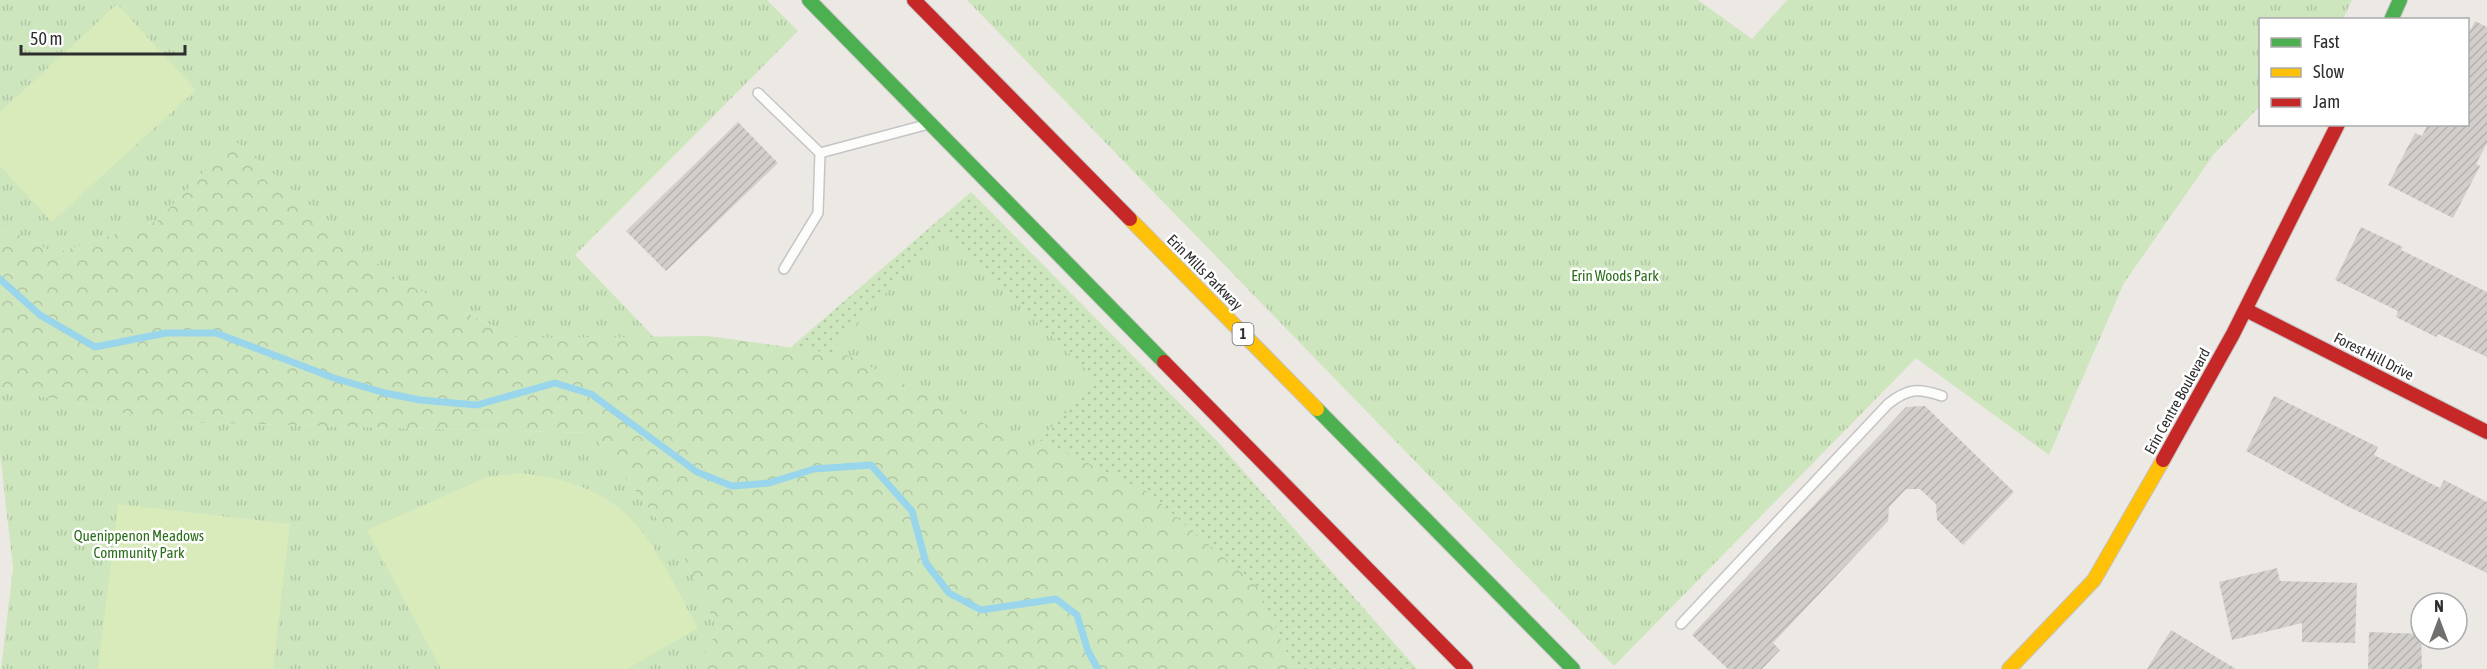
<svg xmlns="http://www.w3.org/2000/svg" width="2487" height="669" viewBox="0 0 2487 669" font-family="'Asap Condensed',sans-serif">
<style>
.grass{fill:url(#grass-dots)}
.forest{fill:url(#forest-crowns)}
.park{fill:url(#park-tufts)}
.pitch{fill:#d9eabb}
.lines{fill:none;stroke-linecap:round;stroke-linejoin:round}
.stream{stroke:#99d6ec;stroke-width:7}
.building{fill:url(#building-hatch)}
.lane-casing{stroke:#c5c4c5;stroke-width:12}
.fast-casing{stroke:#c5c4c5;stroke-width:16}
.slow-casing{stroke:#c5c4c5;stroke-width:16}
.jam-casing{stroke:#c5c4c5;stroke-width:16}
.lane{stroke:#fcfcfb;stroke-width:9}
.fast{stroke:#4caf50;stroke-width:14}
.slow{stroke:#ffc107;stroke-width:14}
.jam{stroke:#c62828;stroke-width:14}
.labels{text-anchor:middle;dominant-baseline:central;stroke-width:5;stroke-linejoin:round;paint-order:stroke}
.shield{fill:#fff;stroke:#6d6d6d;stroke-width:1.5}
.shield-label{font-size:14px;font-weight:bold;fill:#2e2e2e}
.street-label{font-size:15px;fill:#2e2e2e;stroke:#fff}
.park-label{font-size:15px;fill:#2c6e1b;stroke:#fff}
</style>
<defs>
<pattern id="grass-dots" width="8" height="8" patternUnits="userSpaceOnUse" patternTransform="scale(1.5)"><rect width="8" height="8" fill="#cee6be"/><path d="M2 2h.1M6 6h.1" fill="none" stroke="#b1c6a4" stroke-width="1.8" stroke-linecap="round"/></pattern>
<pattern id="forest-crowns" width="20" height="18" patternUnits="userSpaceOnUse" patternTransform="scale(1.5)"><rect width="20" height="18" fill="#cee6be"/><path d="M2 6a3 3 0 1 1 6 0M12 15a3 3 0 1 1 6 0" fill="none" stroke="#b1c6a4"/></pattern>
<pattern id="park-tufts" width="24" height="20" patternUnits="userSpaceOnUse" patternTransform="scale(1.5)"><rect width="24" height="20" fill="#cee6be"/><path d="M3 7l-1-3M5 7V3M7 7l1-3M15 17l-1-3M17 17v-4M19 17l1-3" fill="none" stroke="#b1c6a4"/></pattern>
<pattern id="building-hatch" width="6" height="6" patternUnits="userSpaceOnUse" patternTransform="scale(1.5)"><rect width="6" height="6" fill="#d1cecb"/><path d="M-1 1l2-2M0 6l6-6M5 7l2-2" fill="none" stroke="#b4b1af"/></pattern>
</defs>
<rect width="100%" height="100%" fill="#ece8e4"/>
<!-- grass -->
<polygon class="grass" points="971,192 1217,441 1417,669 1294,669 1257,586 791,347"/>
<!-- forest -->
<polygon class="forest" points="234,140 398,280 518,338 708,336 868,358 1146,491 1257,586 1294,669 695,669 718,630 680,549 591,433 166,422 0,388 0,232 10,230 55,253 157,221"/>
<!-- park -->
<g class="park">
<polygon points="0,0 767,0 798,31 575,255 654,337 518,338 398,280 234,140 157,221 55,253 10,230 0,232"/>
<polygon points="967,0 1698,0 1752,39 1787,0 2352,0 2343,19 2260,20 2260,106 2214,154 2124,283 2049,455 1916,358 1614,666"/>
<polygon points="946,231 1098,382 1031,447 833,348"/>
<polygon points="0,388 166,422 591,433 680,549 718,630 695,669 1,669 13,568 0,453"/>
</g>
<!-- pitch -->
<g class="pitch">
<polygon points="117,4 196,90 52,222 0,166 0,112"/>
<path d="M520,473C634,486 648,537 698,628L627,669H441L367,530L487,477Z"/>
<polygon points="118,504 290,524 273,669 98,669"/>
</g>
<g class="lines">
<!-- stream -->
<polyline class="stream" points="0,279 40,315 95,347 166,333 216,333 334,378 385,393 420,400 477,405 555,383 591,394 697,472 732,486 769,483 814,469 871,465 912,511 926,563 949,593 981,610 1056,599 1077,615 1088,651 1098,669"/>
</g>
<!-- building -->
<g class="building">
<polygon points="2475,21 2487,27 2487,143 2476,164 2480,166 2453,218 2388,185 2415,133 2422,136 2428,124 2468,124 2468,35"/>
<polygon points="738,122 778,163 666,271 626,231"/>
<polygon points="2361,227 2403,247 2401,250 2487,292 2487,357 2438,334 2436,337 2396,317 2398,311 2335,280"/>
<polygon points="2274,396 2378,447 2374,455 2440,488 2444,480 2487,502 2487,573 2347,506 2246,451"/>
<polygon points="1925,406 2014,492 1963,545 1937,520 1936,504 1920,489 1906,489 1889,507 1888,521 1773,643 1780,650 1762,669 1728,669 1692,635 1906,407"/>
<polygon points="2277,568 2280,581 2357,583 2355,643 2302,642 2302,623 2232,640 2219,582"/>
<polygon points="2171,630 2236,669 2147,669"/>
<polygon points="2369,632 2421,634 2422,669 2368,669"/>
</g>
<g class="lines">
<!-- lane casing -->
<g class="lane-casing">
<g id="lane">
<polyline points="758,93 820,153 925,125"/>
<polyline points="784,269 818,213 820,153"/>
<path d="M1681,624L1888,404C1908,388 1918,388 1942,396"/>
</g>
</g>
<!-- fast casing -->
<g class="fast-casing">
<g id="fast">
<polyline points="809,0 1164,362"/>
<polyline points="2391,20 2400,0"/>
<polyline points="1317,409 1573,669"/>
</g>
</g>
<!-- slow casing -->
<g class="slow-casing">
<g id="slow">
<polyline points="1130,219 1317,409"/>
<polyline points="2009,669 2094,580 2163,460"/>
</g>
</g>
<!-- jam casing -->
<g class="jam-casing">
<g id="jam">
<polyline points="914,0 1130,219"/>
<polyline points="2246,310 2487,432"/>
<polyline points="1164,362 1466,669"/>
<polyline points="2163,460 2233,334 2338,124"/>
</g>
</g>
<!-- lane -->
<use href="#lane" class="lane"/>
<!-- fast -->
<use href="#fast" class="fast"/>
<!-- slow -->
<use href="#slow" class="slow"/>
<!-- jam -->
<use href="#jam" class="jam"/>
</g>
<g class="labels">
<!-- shield labels -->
<rect class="shield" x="1232.5" y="323" width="21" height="22" rx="4.5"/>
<g class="shield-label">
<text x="1243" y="334">1</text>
</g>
<!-- street labels -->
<g class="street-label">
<text transform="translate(1205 272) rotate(45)">Erin Mills Parkway</text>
<text transform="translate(2374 356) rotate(27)">Forest Hill Drive</text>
<text transform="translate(2177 401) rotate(-61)">Erin Centre Boulevard</text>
</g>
<!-- park labels -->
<g class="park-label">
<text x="1615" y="275">Erin Woods Park</text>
<text x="139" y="535">Quenippenon Meadows<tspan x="139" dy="17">Community Park</tspan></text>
</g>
</g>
<!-- legend -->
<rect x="2259" y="18" width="210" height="108" fill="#ffffff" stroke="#ababab" stroke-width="1.5"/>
<rect x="2271" y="38" width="30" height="9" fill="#4caf50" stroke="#ababab" stroke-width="1.5"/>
<text x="2313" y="48" font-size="18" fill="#2e2e2e">Fast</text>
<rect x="2271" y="68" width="30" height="9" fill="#ffc107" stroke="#ababab" stroke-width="1.5"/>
<text x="2313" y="78" font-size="18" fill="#2e2e2e">Slow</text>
<rect x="2271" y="98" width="30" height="9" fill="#c62828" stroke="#ababab" stroke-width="1.5"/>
<text x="2313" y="108" font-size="18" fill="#2e2e2e">Jam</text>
<!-- north arrow -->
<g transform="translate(2439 621)"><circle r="28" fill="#ffffff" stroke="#ababab" stroke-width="1.5"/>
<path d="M0-4.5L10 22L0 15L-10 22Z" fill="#706f6e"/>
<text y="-9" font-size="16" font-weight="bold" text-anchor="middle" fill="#2e2e2e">N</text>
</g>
<!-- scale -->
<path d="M21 45v9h164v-9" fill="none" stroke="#2e2e2e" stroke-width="3"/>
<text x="30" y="45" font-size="18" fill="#2e2e2e" stroke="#ffffff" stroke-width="4.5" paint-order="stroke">50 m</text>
</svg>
